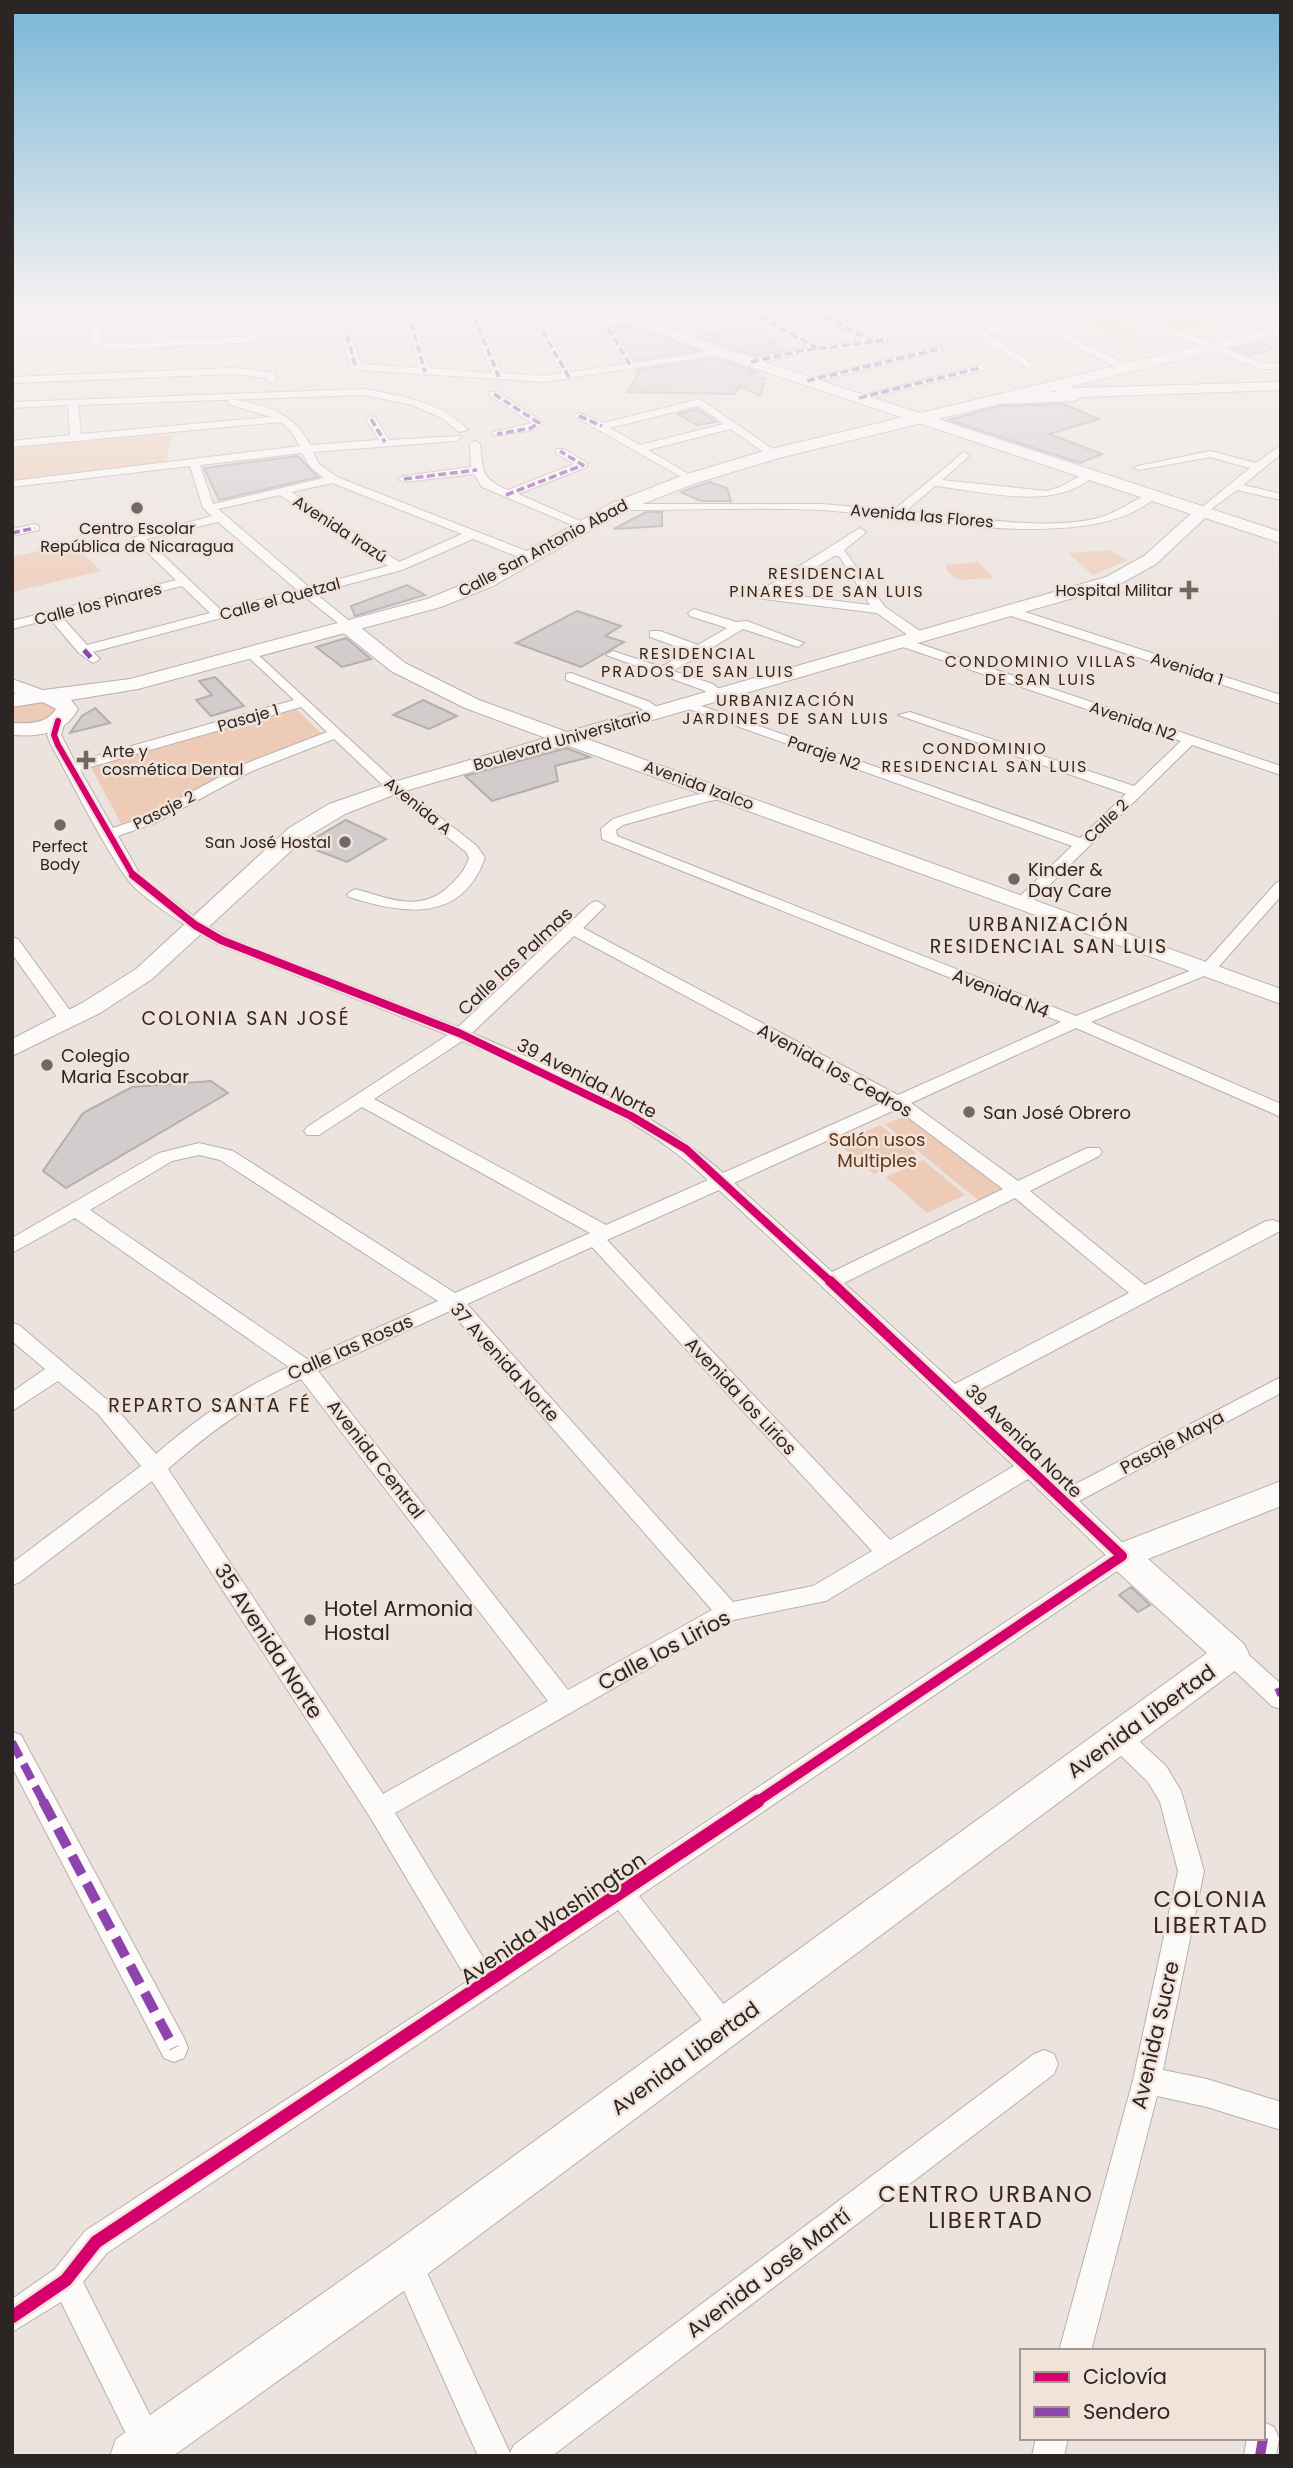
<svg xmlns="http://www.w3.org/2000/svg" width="1293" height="2468" viewBox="0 0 1293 2468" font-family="Poppins,sans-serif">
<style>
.green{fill:#edcbb7}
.building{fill:#d2cccd;stroke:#b4afaf;stroke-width:2}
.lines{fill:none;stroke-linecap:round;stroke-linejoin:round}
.street-casing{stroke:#b7b0ad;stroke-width:2}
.secondary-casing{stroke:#b7b0ad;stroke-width:2}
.primary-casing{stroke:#b7b0ad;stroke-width:2}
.street{fill:#fcfbfa;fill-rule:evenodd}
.secondary{fill:#fcfbfa;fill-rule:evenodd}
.primary{fill:#fcfbfa;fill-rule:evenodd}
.quiet-far3{stroke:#8e44ad;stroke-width:3.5;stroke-dasharray:8 3.5;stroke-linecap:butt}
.quiet-far2{stroke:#8e44ad;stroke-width:5;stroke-dasharray:10 5;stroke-linecap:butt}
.quiet-far1{stroke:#8e44ad;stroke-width:8;stroke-dasharray:17 8;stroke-linecap:butt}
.quiet{stroke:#8e44ad;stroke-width:10;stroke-dasharray:21 10;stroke-linecap:butt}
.cycleway-far3-casing{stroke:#f1e2da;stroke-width:10}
.cycleway-far2-casing{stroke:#f1e2da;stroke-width:12}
.cycleway-far1-casing{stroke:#f1e2da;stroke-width:15}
.cycleway-casing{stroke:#f1e2da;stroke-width:18}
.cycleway-far3{stroke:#d6006c;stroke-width:6}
.cycleway-far2{stroke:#d6006c;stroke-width:8}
.cycleway-far1{stroke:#d6006c;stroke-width:10}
.cycleway{stroke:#d6006c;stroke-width:13}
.poi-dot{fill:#6f6865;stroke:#f1e2da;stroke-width:2.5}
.labels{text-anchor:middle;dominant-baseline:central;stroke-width:5;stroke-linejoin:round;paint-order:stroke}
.far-street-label{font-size:16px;fill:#2b2623;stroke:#f1e2da}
.far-poi-label{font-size:16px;fill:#2b2623;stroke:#f1e2da}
.far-neighbourhood-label{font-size:16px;letter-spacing:2px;fill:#332923;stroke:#f1e2da}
.poi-label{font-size:18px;fill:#2b2623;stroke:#f1e2da;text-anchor:start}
.street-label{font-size:18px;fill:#2b2623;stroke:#f1e2da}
.park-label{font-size:18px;fill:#603517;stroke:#f1e2da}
.neighbourhood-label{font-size:19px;letter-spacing:2px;fill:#332923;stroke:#f1e2da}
.near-poi-label{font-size:21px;fill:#2b2623;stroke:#f1e2da;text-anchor:start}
.near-street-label{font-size:21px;fill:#2b2623;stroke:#f1e2da}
.near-neighbourhood-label{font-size:23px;letter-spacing:2px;fill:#332923;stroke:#f1e2da}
</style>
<rect width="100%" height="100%" fill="#ece3df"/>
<!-- green -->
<g class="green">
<polygon points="1106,311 1216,311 1235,318 1175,332 1142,319 1118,324 1143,339 1123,343 1076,317"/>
<polygon points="172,434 166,463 12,480 12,448"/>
<polygon points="73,543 101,571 12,592 12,557"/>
<polygon points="1110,550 1128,560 1093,575 1068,553"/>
<polygon points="978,562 994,578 958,580 948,572 946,565"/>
<polygon points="38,699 59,705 46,723 12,726 12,704"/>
<polygon points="295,708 323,735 236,769 148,817 121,824 91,767"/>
<polygon points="909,1115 1012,1191 984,1205 885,1124"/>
<polygon points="880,1125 916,1153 874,1174 838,1144"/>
<polygon points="923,1160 965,1195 927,1213 886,1177"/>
</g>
<!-- building -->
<g class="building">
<polygon points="631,326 655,334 698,351 635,360 612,327"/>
<polygon points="747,327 776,342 772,342 783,350 754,356 699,336"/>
<polygon points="1260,343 1275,349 1250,355 1234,349"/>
<polygon points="715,358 757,372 749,374 765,379 760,396 740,386 734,394 628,392 639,373 637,370"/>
<polygon points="1063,404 1099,419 1049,434 1102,454 1080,463 948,420 1000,406"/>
<polygon points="697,409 716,422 697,425 678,414"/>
<polygon points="298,456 318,477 219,500 204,468"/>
<polygon points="709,482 727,488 731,501 701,501 681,492"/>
<polygon points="646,512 662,512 662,526 614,529"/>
<polygon points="407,585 425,595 355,616 351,606"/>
<polygon points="577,611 621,626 605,636 624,642 581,667 516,643"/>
<polygon points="346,638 371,659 342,667 316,647"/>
<polygon points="215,677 244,706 211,716 196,700 212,695 199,681"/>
<polygon points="423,700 457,716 429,729 393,715"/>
<polygon points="95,708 110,723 70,733 82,716"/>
<polygon points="566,748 590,757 555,766 558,781 492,801 465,776"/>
<polygon points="346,820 386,839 347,862 303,845"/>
<polygon points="211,1081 228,1093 66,1188 43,1171 83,1113 132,1087"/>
<polygon points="1131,1587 1150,1605 1138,1612 1119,1595"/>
</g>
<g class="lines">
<!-- street casing -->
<g class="street-casing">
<g id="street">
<polygon points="94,311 104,311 100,341 112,344 251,336 258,333 260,311 270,311 268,335 253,342 112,350 90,343"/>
<path d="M745,311H757L820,346L863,340L810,311C834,311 850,330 872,337C879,340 886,336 893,340L875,346L800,354L751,365L747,360L808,347Z"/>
<polygon points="1087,311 1108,311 1052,323 1080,342 1131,366 1131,370 1123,370 1074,346 1042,325 988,334 1032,364 1033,366 1028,369 978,336 981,330 1036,320 1039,315 1046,318"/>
<polygon points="1116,311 1129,311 1265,364 1281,363 1281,369 1260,369"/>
<polygon points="474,314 479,317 502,373 545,376 562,373 537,331 542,328 547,331 571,372 625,364 603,328 608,325 634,363 723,350 728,353 545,382 359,370 350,365 342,335 347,332 352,335 361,364 419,368 406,323 411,320 416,323 429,368 492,373 469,317"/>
<polygon points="921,319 974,323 979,326 974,329 918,324"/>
<polygon points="943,345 946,350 807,384 802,381"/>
<polygon points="980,365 985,368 984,370 859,401 854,398"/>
<polygon points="232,368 275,373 276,380 271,383 266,378 232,374 12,383 12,377"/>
<path d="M364,389C401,396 441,401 468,430L459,432L442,418L412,405L364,395L78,405L81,434L271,417L228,404V400L232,399C264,405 295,413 310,445L379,440L366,419L371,416L375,417L389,440L460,436L461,438L456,441L313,452L319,464L337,477L534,554V560H526L473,539L402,570L315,593L353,624L354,627L348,631L304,596L93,652L100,659L93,663L79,653L50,619L12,629V621L176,580L132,538L212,516L203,508L190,466L12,487V481L300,446L290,430L281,422L12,447V441L70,435L68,405L12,408V402ZM302,453L311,468L324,478L213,504L200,465ZM332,483L462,534L399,562L291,492ZM280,495L388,566L309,587L218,509ZM218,522L297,590L221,610L146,539ZM182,586L210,613L87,645L61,616Z"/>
<polygon points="490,392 498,392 544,423 535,430 493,436 493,432 532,423 490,396"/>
<path d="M700,399L777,452V456H769L731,429L648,450L694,477V481L690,482L574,416L579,413L604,423ZM698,406L724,424L640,445L610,428Z"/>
<path d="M475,441L480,444C483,471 481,479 508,490L574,464L556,453V449H564L587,463V467L518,494L585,523V527H577L482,487L474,474L404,482L398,479L404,476L471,467L470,444Z"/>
<polygon points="1281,445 1281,454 1243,485 1281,494 1281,500 1237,490 1200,517 1194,514 1196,512 1250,468 1210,457 1139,470 1133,467 1210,451 1256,463"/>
<path d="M964,452L969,455L968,457L942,480L1046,491L1060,487L1083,474L1093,476C1056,512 982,491 935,486L906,511C960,516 1058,534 1107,515C1120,510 1133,501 1146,495L1156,497C1091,557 906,515 821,510C754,507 686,510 618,510L612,507L618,504H821L894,510Z"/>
<polygon points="35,524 39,526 39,530 12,536 12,529"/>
<path d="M860,528L866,532L864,534L844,550L885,607L926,635V641H916L877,613L739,596L733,592L739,588L760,591ZM834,556H839L870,605L774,593Z"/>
<polygon points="694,609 736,622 747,621 804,643 798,647 743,629 673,671 713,684 726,695 719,699 703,690 606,655 613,651 661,667 689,651 650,637 650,631 660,631 698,645 727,628 690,616 688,613"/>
<polygon points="1008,609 1016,609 1281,695 1281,704 1008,615"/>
<polygon points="905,639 1281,766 1281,775 1192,745 1029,905 1023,907 1015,902 1017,899 1072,846 678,705 690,702 1080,838 1126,794 898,715 910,712 1134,786 1181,741 900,646 900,640"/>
<path d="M253,650L399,785L477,846L485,858C461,924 403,914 349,897L347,894L355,889C386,897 417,913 446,889C456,880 465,871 469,858L466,852L389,791L334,739L252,771L155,823L118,836L141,876L201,922L227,937L458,1027L591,903L597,901L605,906L583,928L898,1095L1061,1022L602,839L601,829L613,819C634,813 720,782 734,795L732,798L709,801L623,825L616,830L617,836L1076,1016L1202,966L1276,883L1281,881V896L1214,972L1091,1022L1281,1104V1117L1076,1028L911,1103L1018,1181L1087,1148H1099L1102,1152L1099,1156L1030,1191L1145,1285L1266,1221L1273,1220L1281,1223L1280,1231L968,1396L1066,1489L1281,1377V1393L1079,1501L1130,1550L1133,1556L1130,1562L639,1896L735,2019L739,2028L735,2037L725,2041L715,2037L618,1910L107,2253L83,2282L165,2445L161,2456H137L61,2302L12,2332V2299L55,2269L85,2231L468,1981L370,1817L152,1481L20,1582L12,1585V1563L141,1466L98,1414L58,1381L12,1411V1392L45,1369L12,1341V1323L19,1325L112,1404L156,1454C196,1419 241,1388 289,1367L75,1218L12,1253V1238L159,1153L199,1143L233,1151L455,1293L590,1233L362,1107L319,1135H307L304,1131L307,1127L448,1035L215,943C193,930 143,900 128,880C100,841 76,789 51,745L47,735L53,718L65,721L61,735L75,762L294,700L248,657L246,654ZM301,707L327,732L242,765L145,817L113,828L80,770ZM574,936L883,1102L723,1173C653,1109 559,1071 472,1033ZM462,1041C547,1078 640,1116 708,1180L606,1225L374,1099ZM897,1109L1003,1189L832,1272L734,1183ZM199,1155L220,1160L438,1301L307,1359L90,1210L172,1161ZM719,1190L1014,1466L890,1540L607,1240ZM1015,1198L1129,1293L955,1384L844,1283ZM592,1247L872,1551L813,1586L733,1602L467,1304ZM450,1311L712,1610L568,1690L318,1371ZM301,1379L548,1701L383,1794L168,1469C208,1433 252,1401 301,1379ZM1028,1479L1106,1555L489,1967L395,1813L733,1620L826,1601Z"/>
<polygon points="571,673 650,702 664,713 652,716 640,708 566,680 566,674"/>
<polygon points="12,937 18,939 74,1016 76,1020 74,1024 62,1024 12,954"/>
<polygon points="1232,1644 1240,1647 1281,1684 1281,1709 1272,1706 1224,1661 1220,1654 1224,1647"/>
<polygon points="1118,1726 1127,1730 1166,1766 1181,1791 1204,1871 1163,2070 1207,2079 1281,2102 1281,2130 1207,2107 1157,2096 1091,2351 1059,2351 1133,2080 1178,1871 1160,1802 1148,1782 1109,1744 1106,1737 1109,1730"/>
<polygon points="12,1732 21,1735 184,2038 188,2048 184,2058 174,2062 164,2058 12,1767"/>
<polygon points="1044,2050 1054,2054 1058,2064 1054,2074 552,2456 478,2456 391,2262 395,2251 406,2247 417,2251 510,2453 514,2445 1034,2054"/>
<polygon points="1263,2422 1274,2427 1279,2438 1276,2456 1244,2456 1247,2438 1263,2438"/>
<polygon points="1036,2438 1068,2438 1064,2456 1032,2456"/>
</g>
</g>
<!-- secondary casing -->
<g class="secondary-casing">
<g id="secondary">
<polygon points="196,311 279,311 272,315 12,329 12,321"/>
<polygon points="620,311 637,311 670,328 728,350 1281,532 1281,543 1205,518 1156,564 1118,585 587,739 1281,989 1281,1004 566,745 401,792 345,814 305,838 152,979 100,1013 12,1056 12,1039 82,1003 136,969 289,828 329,804 387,784 546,738 465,708 391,671 341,631 339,627 341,623 355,623 405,663 479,700 567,732 1106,577 1144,556 1191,514 718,356 660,334"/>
<polygon points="1054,382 1075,388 1281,382 1281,390 1082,397 1075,401 1001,404 993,399 1001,394 1057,392 1047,386"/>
<polygon points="12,679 48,692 51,696 41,702 12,692"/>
<polygon points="1281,1481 1281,1506 1148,1559 1244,1644 1249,1654 1244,1664 422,2278 173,2456 110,2456 116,2439 390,2246 1207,1653 1110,1565 1106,1556 1110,1547"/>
</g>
</g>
<!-- primary casing -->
<g class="primary-casing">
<path id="primary" d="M1281,326V335L779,458L696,483L624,511L493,586L441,607L138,689L71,700L78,709C65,734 38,737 12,735V723C29,724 47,724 56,709L43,702L12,707V694L130,679L427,599L479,578L612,503L684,475L767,450Z"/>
</g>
<!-- street -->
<use href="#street" class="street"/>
<!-- secondary -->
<use href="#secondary" class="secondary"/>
<!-- primary -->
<use href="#primary" class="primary"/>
<!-- quiet-far3 -->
<g class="quiet-far3">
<polyline points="750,311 817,348"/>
<polyline points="815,311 875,343"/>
<polyline points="474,317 499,377"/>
<polyline points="411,323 425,372"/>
<polyline points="608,328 630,365"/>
<polyline points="542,331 569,377"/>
<polyline points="347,335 355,365"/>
<polyline points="751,362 800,351 888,340"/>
<polyline points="807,381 943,348"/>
<polyline points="494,394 539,423 531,428 497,434"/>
<polyline points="859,398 980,368"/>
<polyline points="579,416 602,426"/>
<polyline points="371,419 385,442"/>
<polyline points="404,479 477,470"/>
<polyline points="506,495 583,465 560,451"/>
<polyline points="12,533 35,528"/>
</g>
<!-- quiet-far2 -->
<polyline class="quiet-far2" points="84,650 93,660"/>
<!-- quiet-far1 -->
<g class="quiet-far1">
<polyline points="1276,1693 1281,1691"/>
<polyline points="12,1742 44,1803"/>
</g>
<!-- quiet -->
<g class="quiet">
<polyline points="43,1801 174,2048"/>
<polyline points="1260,2456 1263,2438"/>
</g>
<!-- cycleway-far3 casing -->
<g class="cycleway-far3-casing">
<polyline id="cycleway-far3" points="58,721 54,735 58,745 134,877"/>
</g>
<!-- cycleway-far2 casing -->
<g class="cycleway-far2-casing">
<polyline id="cycleway-far2" points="133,875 195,925 221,940 459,1033 631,1116 686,1149 832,1283"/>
</g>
<!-- cycleway-far1 casing -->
<g class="cycleway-far1-casing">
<polyline id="cycleway-far1" points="755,1803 1122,1556 830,1281"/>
</g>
<!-- cycleway casing -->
<g class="cycleway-casing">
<polyline id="cycleway" points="12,2317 66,2280 96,2242 758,1801"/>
</g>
<!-- cycleway-far3 -->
<use href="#cycleway-far3" class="cycleway-far3"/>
<!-- cycleway-far2 -->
<use href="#cycleway-far2" class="cycleway-far2"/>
<!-- cycleway-far1 -->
<use href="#cycleway-far1" class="cycleway-far1"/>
<!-- cycleway -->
<use href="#cycleway" class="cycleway"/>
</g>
<!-- sky -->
<linearGradient id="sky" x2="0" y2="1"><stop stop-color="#78b6d7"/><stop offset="0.47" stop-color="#f6f2f1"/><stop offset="1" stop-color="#f6f2f1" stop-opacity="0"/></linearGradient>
<rect width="1293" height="656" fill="url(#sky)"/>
<!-- markers -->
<g class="poi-dot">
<circle cx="137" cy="508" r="7"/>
<path d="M1185.5 579.5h7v7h7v7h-7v7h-7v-7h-7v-7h7z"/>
<path d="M82.5 749.5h7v7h7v7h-7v7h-7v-7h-7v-7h7z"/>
<circle cx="60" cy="825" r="7"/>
<circle cx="345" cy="842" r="7"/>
<circle cx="1014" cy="879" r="7"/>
<circle cx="47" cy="1065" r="7"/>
<circle cx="969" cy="1112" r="7"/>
<circle cx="310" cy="1620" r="7"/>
</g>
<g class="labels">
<!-- far-street labels -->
<g class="far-street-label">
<text transform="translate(922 516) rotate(5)">Avenida las Flores</text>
<text transform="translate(340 529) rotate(33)">Avenida Irazú</text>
<text transform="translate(543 548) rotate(-28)">Calle San Antonio Abad</text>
<text transform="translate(280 599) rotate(-15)">Calle el Quetzal</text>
<text transform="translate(98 604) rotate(-14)">Calle los Pinares</text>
<text transform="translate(1187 669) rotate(18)">Avenida 1</text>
<text transform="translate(248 718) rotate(-16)">Pasaje 1</text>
<text transform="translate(1133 721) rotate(19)">Avenida N2</text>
<text transform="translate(562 740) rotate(-16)">Boulevard Universitario</text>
<text transform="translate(824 753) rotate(19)">Paraje N2</text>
<text transform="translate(699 785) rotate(20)">Avenida Izalco</text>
<text transform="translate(418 806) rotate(39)">Avenida A</text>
<text transform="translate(164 810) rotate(-27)">Pasaje 2</text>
<text transform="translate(1106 821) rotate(-44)">Calle 2</text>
</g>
<!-- far-poi labels -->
<g class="far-poi-label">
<text x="137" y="528">Centro Escolar<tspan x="137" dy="18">República de Nicaragua</tspan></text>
<text x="1173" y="590" text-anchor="end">Hospital Militar</text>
<text x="102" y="751" text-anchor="start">Arte y<tspan x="102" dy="18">cosmética Dental</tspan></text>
<text x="331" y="842" text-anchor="end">San José Hostal</text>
<text x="60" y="846">Perfect<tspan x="60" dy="18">Body</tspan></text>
</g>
<!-- far-neighbourhood labels -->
<g class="far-neighbourhood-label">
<text x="827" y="573">RESIDENCIAL<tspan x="827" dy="18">PINARES DE SAN LUIS</tspan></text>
<text x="698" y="653">RESIDENCIAL<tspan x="698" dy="18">PRADOS DE SAN LUIS</tspan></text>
<text x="1041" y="661">CONDOMINIO VILLAS<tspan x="1041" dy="18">DE SAN LUIS</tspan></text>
<text x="786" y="700">URBANIZACIÓN<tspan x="786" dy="18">JARDINES DE SAN LUIS</tspan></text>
<text x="985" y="748">CONDOMINIO<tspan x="985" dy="18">RESIDENCIAL SAN LUIS</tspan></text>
</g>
<!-- poi labels -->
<g class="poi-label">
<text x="1028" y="869">Kinder &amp;<tspan x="1028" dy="21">Day Care</tspan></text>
<text x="61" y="1055">Colegio<tspan x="61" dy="21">Maria Escobar</tspan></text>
<text x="983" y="1112">San José Obrero</text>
</g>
<!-- street labels -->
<g class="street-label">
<text transform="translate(515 961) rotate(-43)">Calle las Palmas</text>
<text transform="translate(1001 993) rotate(22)">Avenida N4</text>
<text transform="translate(835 1070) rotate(29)">Avenida los Cedros</text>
<text transform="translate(587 1078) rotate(27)">39 Avenida Norte</text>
<text transform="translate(350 1347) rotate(-24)">Calle las Rosas</text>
<text transform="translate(505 1362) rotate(48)">37 Avenida Norte</text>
<text transform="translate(741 1396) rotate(47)">Avenida los Lirios</text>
<text transform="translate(1024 1441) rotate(44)">39 Avenida Norte</text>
<text transform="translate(1172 1442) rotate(-28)">Pasaje Maya</text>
<text transform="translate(376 1459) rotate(52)">Avenida Central</text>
</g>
<!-- park labels -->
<g class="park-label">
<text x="877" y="1139">Salón usos<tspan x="877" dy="21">Multiples</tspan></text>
</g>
<!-- neighbourhood labels -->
<g class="neighbourhood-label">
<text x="1049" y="924">URBANIZACIÓN<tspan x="1049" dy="22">RESIDENCIAL SAN LUIS</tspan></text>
<text x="246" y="1018">COLONIA SAN JOSÉ</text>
<text x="210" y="1405">REPARTO SANTA FÉ</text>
</g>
<!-- near-poi labels -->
<g class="near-poi-label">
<text x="324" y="1608">Hotel Armonia<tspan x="324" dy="24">Hostal</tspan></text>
</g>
<!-- near-street labels -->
<g class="near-street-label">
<text transform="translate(269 1641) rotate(57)">35 Avenida Norte</text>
<text transform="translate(664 1650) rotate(-28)">Calle los Lirios</text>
<text transform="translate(1141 1721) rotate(-36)">Avenida Libertad</text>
<text transform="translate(553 1918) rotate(-34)">Avenida Washington</text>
<text transform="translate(1155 2035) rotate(-77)">Avenida Sucre</text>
<text transform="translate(685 2058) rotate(-36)">Avenida Libertad</text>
<text transform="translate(768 2273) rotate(-37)">Avenida José Martí</text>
</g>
<!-- near-neighbourhood labels -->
<g class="near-neighbourhood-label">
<text x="1211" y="1899">COLONIA<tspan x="1211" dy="26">LIBERTAD</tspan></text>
<text x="986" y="2194">CENTRO URBANO<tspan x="986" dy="26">LIBERTAD</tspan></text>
</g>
</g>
<!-- border -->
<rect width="1293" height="2468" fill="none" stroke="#2b2623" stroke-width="28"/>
<!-- legend -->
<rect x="1020" y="2349" width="245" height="91" fill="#f1e2da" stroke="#a29791" stroke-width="2"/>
<rect x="1034" y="2372" width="35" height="10" fill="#d6006c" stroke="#a29791" stroke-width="2"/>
<text x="1083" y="2384" font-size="21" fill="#2b2623">Ciclovía</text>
<rect x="1034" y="2407" width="35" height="10" fill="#8e44ad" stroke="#a29791" stroke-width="2"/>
<text x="1083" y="2419" font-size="21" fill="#2b2623">Sendero</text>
</svg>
